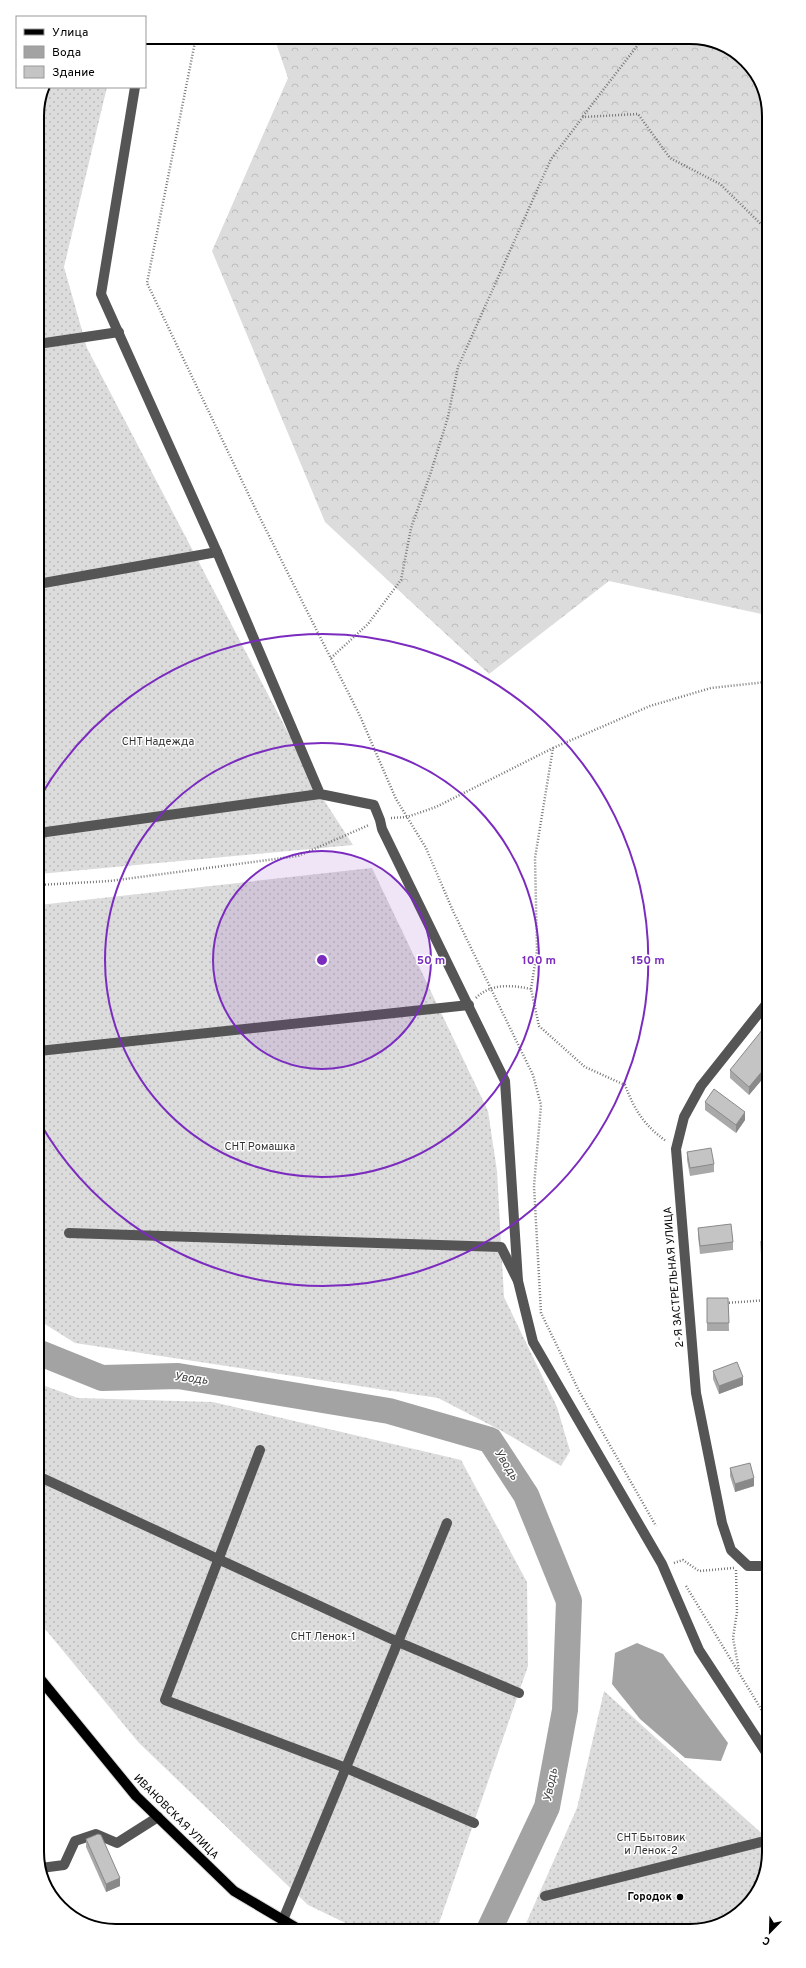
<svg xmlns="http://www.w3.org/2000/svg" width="806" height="1968" viewBox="0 0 806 1968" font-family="Overpass,sans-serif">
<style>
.forest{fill:url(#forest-crowns)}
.garden{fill:url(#garden-dots)}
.water{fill:#a3a3a3}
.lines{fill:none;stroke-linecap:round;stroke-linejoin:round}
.river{stroke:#a3a3a3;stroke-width:26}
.major-casing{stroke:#dbdbdb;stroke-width:12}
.path{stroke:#777;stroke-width:2.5;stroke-dasharray:1 2;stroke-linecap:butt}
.minor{stroke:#555;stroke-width:10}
.major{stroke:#000;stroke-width:10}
.wall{fill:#a9a9a9}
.shaded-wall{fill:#898989}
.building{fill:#c4c4c4;stroke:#898989}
.ring{fill:none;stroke:#7b2cbf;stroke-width:2}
.poi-dot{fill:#000;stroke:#fff;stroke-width:1.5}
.labels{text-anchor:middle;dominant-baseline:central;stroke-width:3;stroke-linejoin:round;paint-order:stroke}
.park-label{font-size:11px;fill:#333;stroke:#fff}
.street-label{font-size:11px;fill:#000;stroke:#fff}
.poi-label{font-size:11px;font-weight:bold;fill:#000;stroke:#fff;text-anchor:end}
.water-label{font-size:12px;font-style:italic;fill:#444;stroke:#fff}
.rim{fill:none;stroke:#000;stroke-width:2}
.centre{fill:#7b2cbf;stroke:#fff;stroke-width:2}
.ring-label{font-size:12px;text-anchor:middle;font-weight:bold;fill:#7b2cbf;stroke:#fff;stroke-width:3;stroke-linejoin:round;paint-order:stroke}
</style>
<defs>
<pattern id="forest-crowns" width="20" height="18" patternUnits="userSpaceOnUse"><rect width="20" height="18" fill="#dcdcdc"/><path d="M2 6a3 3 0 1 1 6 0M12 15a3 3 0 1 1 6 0" fill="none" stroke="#bbb"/></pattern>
<pattern id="garden-dots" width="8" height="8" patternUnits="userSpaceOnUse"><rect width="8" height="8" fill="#dcdcdc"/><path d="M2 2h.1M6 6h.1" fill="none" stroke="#bbb" stroke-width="1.8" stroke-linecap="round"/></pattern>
</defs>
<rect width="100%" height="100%" fill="#fff"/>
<!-- forest -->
<polygon class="forest" points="274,37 696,37 738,53 765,91 766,615 609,581 489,674 325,522 212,251 288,78"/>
<!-- garden -->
<g class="garden">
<polygon points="43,87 107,87 64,267 87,348 320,794 353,845 39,874 37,111"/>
<polygon points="372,868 488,1111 497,1171 504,1297 557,1407 570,1451 561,1466 502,1431 438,1398 75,1343 40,1321 39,905"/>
<polygon points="40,1384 78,1398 213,1402 461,1460 527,1582 528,1666 437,1929 358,1929 308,1905 139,1743 41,1624"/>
<polygon points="604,1691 769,1840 769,1852 753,1900 715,1927 524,1928 577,1808"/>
</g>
<!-- water -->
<polygon class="water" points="637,1643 663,1654 728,1743 721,1761 685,1758 640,1719 612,1684 615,1653"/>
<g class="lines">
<!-- river -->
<polyline class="river" points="40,1353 102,1378 178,1376 389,1411 490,1440 526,1495 569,1601 565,1710 547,1807 490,1928"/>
<!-- major casing -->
<g class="major-casing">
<polyline id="major" points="41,1680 136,1796 234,1891 300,1930"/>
</g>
<!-- path -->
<g class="path">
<polyline points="196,37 147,283 256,510 360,716 396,799 426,848 453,911 533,1075 541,1105 534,1186 541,1313 579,1391 656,1526"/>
<polyline points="583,116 644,37"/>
<polyline points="331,658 368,624 401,580 411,528 430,475 448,417 458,367 551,159 583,117 638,114 670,158 720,184 765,228"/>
<polyline points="391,818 407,817 436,807 553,748"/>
<polyline points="39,885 110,881 298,856 369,825"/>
<polyline points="531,989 537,951 535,858 553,748 650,706 711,688 766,682"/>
<path d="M476,998C491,983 512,985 531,989L539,1026L585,1067L625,1085C635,1111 644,1125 666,1141"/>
<polyline points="726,1303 768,1300"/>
<polyline points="674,1563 683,1560 699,1571 734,1568"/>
<polyline points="736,1570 737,1612 733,1638 739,1670"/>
<polyline points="686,1586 769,1722"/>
</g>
<!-- minor -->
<g class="minor">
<polyline points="135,87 101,294 217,552 320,794 374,805 380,820 382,829 505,1081 518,1281"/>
<polyline points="38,344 119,332"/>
<polyline points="38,584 217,552"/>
<polyline points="39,833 320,794"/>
<polyline points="767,1003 701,1086 684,1117 676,1149 696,1393 722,1523 731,1550 748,1566 768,1566"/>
<polyline points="39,1051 469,1005"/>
<polyline points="69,1233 501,1247 518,1281 533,1342 662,1564 699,1650 769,1757"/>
<polyline points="260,1450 165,1700 346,1768 474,1823"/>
<polyline points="40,1477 398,1642 519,1693"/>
<polyline points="41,1868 64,1865 75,1841 96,1834 117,1843 158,1817"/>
<polyline points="545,1896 769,1840"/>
<polyline points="283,1920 447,1523"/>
</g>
<!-- major -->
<use href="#major" class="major"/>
</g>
<!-- wall -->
<g class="wall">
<polygon points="730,1070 765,1073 765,1076 749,1095 730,1078"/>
<polygon points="705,1102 745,1120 736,1133 705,1110"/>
<polygon points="687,1152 714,1164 714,1172 690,1176 687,1160"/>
<polygon points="698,1228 733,1242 733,1250 700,1254 698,1236"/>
<polygon points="761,1241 768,1241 768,1276 762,1276"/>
<polygon points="707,1298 728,1298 729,1331 707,1331"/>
<polygon points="713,1371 743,1385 719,1394 713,1379"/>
<polygon points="730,1468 754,1486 735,1492 730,1476"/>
<polygon points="86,1839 120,1886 106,1892 86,1847"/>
</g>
<!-- shaded-wall -->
<g class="shaded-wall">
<polygon points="767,1063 767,1071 765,1073 765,1076 749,1095 749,1087"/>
<polygon points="745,1112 745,1120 736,1133 736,1125"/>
<polygon points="743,1377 743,1385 719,1394 719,1386"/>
<polygon points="754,1478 754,1486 735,1492 735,1484"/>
<polygon points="120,1878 120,1886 106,1892 106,1884"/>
</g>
<!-- building -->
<g class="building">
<polygon points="767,1024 767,1063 764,1067 765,1068 749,1087 730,1070"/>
<polygon points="714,1089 745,1112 736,1125 705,1102"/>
<polygon points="711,1148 714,1164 690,1168 687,1152"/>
<polygon points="731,1224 733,1242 700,1246 698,1228"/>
<polygon points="761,1241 768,1241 768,1268 762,1268"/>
<polygon points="707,1298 728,1298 729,1323 707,1323"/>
<polygon points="737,1362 743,1377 719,1386 713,1371"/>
<polygon points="750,1463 754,1478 735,1484 730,1468"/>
<polygon points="98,1834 101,1835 120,1878 106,1884 86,1839"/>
</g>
<!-- distance rings -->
<circle cx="322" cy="960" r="109" fill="#7b2cbf" fill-opacity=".12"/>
<g class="ring">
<circle cx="322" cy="960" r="109"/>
<circle cx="322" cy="960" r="217"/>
<path d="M40 797A326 326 0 1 1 40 1123"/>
</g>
<!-- markers -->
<circle class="poi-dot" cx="680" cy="1897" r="4"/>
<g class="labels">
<!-- park labels -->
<g class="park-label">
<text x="158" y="742">СНТ Надежда</text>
<text x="260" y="1147">СНТ Ромашка</text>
<text x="323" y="1637">СНТ Ленок-1</text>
<text x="651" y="1838">СНТ Бытовик<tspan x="651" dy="13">и Ленок-2</tspan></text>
</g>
<!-- street labels -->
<g class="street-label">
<text transform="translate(674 1277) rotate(-95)">2-Я ЗАСТРЕЛЬНАЯ УЛИЦА</text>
<text transform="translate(176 1817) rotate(45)">ИВАНОВСКАЯ УЛИЦА</text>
</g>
<!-- poi labels -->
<g class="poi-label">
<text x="672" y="1897">Городок</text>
</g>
<!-- water labels -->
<g class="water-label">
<text transform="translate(191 1379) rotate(7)">Уводь</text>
<text transform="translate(506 1465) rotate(57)">Уводь</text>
<text transform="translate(551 1785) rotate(-79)">Уводь</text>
</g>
</g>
<!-- crop -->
<path d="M0 0H806V1968H0ZM116 44H690A72 72 0 0 1 762 116V1852A72 72 0 0 1 690 1924H116A72 72 0 0 1 44 1852V116A72 72 0 0 1 116 44Z" fill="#fff" fill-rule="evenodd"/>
<path class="rim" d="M116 44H690A72 72 0 0 1 762 116V1852A72 72 0 0 1 690 1924H116A72 72 0 0 1 44 1852V116A72 72 0 0 1 116 44Z"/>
<circle cx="322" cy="960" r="6" class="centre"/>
<g class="ring-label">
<text x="431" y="964">50 m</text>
<text x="539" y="964">100 m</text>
<text x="648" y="964">150 m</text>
</g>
<!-- legend -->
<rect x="16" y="16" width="130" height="72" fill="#ffffff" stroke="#999999"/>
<rect x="24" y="29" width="20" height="6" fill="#000000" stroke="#999999"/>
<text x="52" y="36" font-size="12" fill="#000000">Улица</text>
<rect x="24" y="46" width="20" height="12" fill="#a3a3a3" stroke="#999999"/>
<text x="52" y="56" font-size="12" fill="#000000">Вода</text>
<rect x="24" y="66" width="20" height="12" fill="#c4c4c4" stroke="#999999"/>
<text x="52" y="76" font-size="12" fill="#000000">Здание</text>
<!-- north arrow -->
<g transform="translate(770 1932) rotate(203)" stroke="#ffffff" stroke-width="3" paint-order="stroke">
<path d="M0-3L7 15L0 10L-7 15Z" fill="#000000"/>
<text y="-6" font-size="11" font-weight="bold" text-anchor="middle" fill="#000000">С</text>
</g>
</svg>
